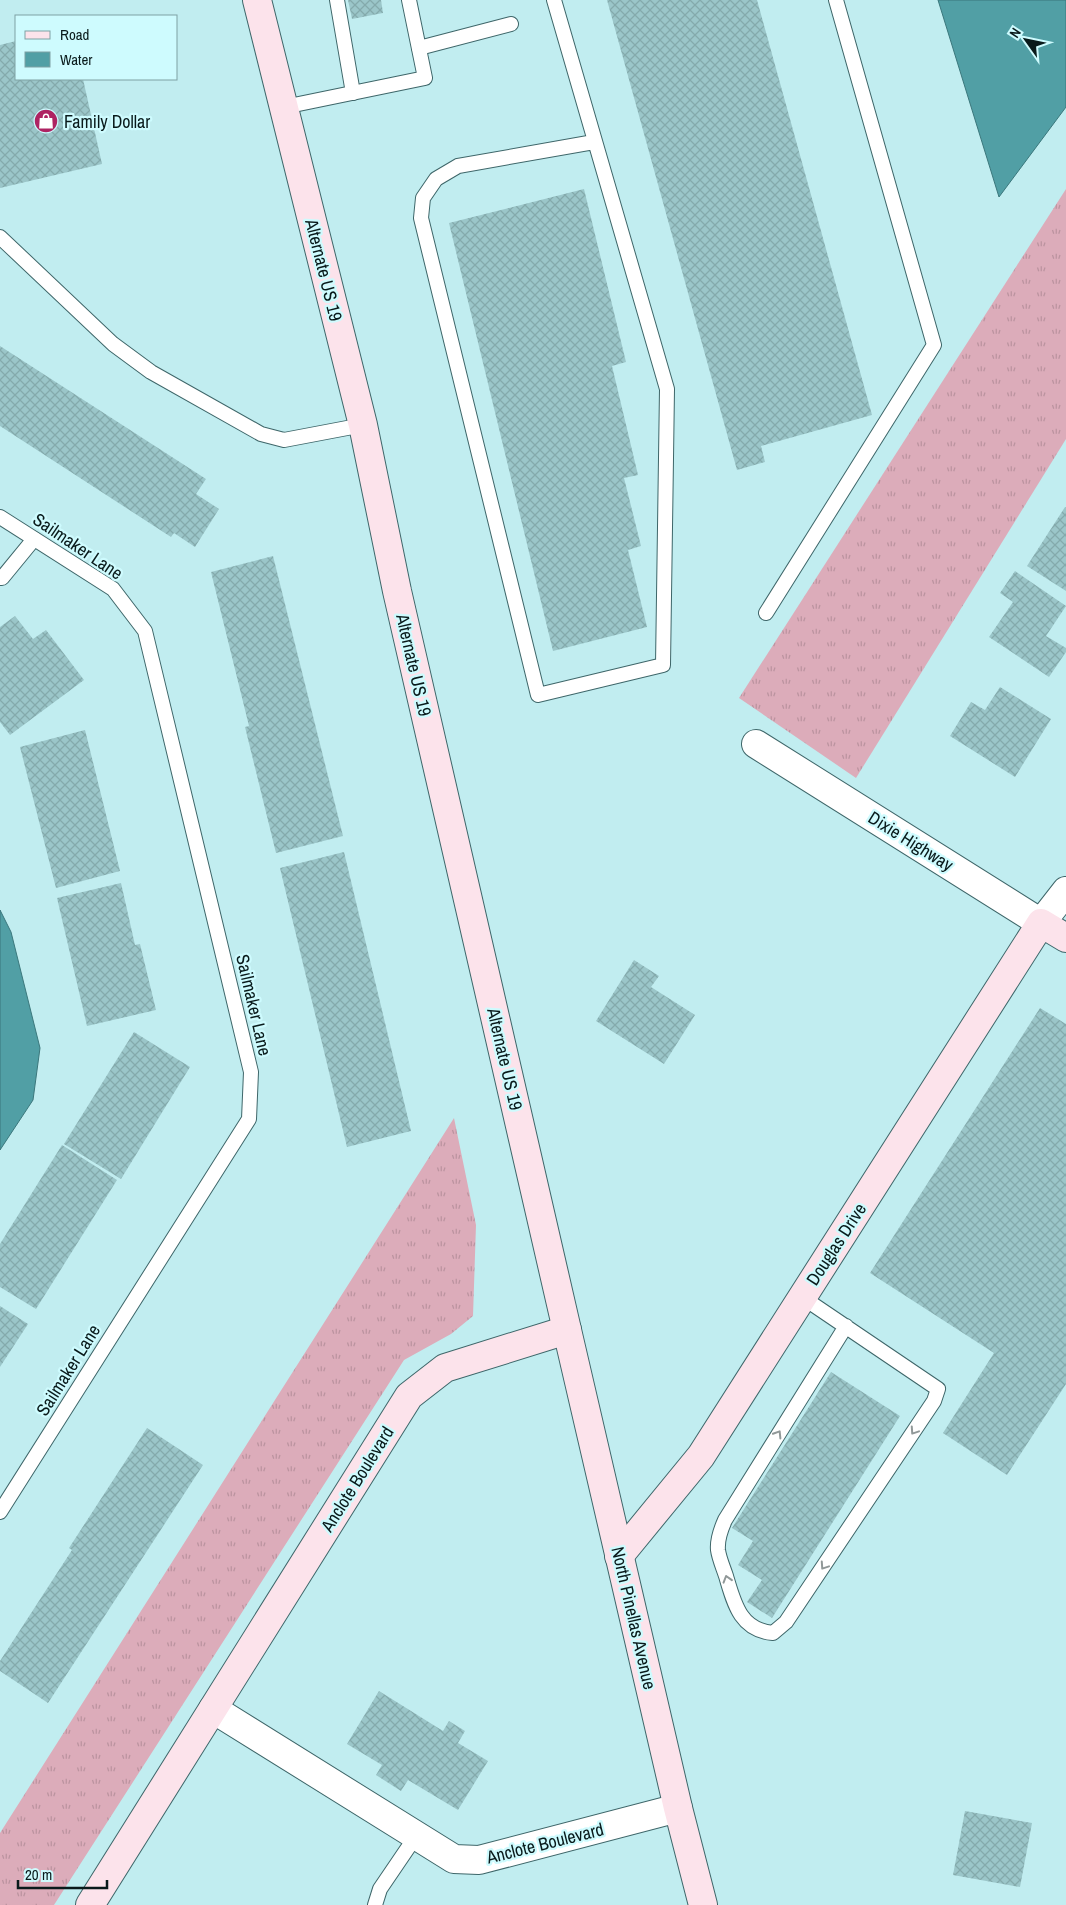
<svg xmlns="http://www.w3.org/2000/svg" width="1066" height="1905" viewBox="0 0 1066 1905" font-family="'Archivo Narrow',sans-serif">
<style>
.grass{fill:url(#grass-tufts)}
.water{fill:#519fa5;stroke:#3b777c}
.building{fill:url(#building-cross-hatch)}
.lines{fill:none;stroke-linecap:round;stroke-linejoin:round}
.lane-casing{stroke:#3e6669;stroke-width:16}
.street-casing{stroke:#3e6669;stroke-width:30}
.secondary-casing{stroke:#3e6669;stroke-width:30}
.lane{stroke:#fff;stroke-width:14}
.street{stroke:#fff;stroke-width:28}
.secondary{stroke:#fce3eb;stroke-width:28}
.oneway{stroke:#909898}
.labels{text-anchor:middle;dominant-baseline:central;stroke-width:4.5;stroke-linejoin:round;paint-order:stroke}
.poi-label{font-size:18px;fill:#091a1b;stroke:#cefbfe;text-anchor:start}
.street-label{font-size:18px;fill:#091a1b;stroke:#cefbfe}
</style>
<defs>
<pattern id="grass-tufts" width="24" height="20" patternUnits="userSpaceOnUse" patternTransform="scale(1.25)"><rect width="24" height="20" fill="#dcacba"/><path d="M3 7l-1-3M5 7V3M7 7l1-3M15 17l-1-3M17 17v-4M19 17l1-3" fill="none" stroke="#bb939f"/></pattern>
<pattern id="building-cross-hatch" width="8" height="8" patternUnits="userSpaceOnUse" patternTransform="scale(1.25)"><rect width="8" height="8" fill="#9bc6c9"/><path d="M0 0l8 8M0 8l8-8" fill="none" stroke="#84aaac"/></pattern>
</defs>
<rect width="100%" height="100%" fill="#c1edf0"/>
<!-- grass -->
<g class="grass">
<polygon points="1066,189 1066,439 856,778 739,698"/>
<polygon points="454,1118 476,1225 473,1316 451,1334 404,1360 54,1905 0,1905 0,1833"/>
</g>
<!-- water -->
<g class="water">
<polygon points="938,0 1066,0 1066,107 999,197"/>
<polygon points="0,910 11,932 40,1048 33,1100 0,1150"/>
</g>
<!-- building -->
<g class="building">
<polygon points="348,0 381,0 383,13 352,19"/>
<polygon points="607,0 757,0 872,415 761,446 765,462 737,470"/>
<polygon points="16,41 16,79 83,79 102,164 0,188 0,45"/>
<polygon points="584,189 626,362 612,366 638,475 624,478 641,546 628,550 647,627 553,651 449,223"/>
<polygon points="0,346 206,479 196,494 219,509 195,547 174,533 171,537 0,426"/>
<polygon points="1065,507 1066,507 1066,591 1027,566"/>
<polygon points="273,556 343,836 276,853 245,727 249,726 211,572"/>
<polygon points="1015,571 1066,606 1046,636 1066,648 1066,652 1049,677 989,637 1013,602 1000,593"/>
<polygon points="15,616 33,639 46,630 84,680 10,735 0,722 0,627"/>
<polygon points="1000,687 1051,719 1015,777 950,736 971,702 985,710"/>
<polygon points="85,730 120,871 56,888 20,747"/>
<polygon points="344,852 411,1131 347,1147 280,868"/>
<polygon points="121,883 135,945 140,944 156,1010 87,1026 57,898"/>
<polygon points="634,960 659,976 651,987 695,1015 664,1064 596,1021"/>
<polygon points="1040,1008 1066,1024 1066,1384 1007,1475 943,1433 994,1353 870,1273"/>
<polygon points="134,1032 190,1067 121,1179 64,1144"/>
<polygon points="62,1145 117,1180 36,1309 0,1287 0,1244"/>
<polygon points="0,1306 28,1324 0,1367"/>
<polygon points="831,1372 900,1416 772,1618 747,1602 762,1580 738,1565 753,1541 732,1528"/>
<polygon points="147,1428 203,1465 48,1703 0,1671 0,1661 72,1550 69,1548"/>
<polygon points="379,1691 443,1731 449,1721 465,1731 458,1743 488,1761 458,1810 408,1780 401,1791 376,1775 382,1765 347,1744"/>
<polygon points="965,1811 1032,1823 1020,1887 953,1875"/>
</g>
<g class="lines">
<!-- lane casing -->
<g class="lane-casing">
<g id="lane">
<polyline points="337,0 353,93"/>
<polyline points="554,0 667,389 663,665 538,695 421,218 423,198 436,179 458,166 594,142"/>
<polyline points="419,48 511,24"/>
<polyline points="284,107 425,78 409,0"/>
<polyline points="0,237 113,344 151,372 261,434 284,440 363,425"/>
<polyline points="0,517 113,589 145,631 251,1072 249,1119 0,1512"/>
<polyline points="0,578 2,578 34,539"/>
<polyline points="766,613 934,345 836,0"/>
<path d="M802,1297L938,1389L934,1401L786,1622L773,1633C740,1630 734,1603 726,1576C723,1567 719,1558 718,1550C717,1540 721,1529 725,1520L846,1326"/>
<polyline points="375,1905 380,1889 416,1836"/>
</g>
</g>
<!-- street casing -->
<g class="street-casing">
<g id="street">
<polyline points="756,744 1041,923 1066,891"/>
<polyline points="213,1709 454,1859 479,1860 678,1808"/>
</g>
</g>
<!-- secondary casing -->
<g class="secondary-casing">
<g id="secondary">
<polyline points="257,0 363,425 397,591 567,1330 678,1808 703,1905"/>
<polyline points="619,1556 701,1456 1041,923 1066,938"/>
<polyline points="90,1905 409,1396 445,1368 567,1330"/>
</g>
</g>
<!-- lane -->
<use href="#lane" class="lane"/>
<!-- street -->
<use href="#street" class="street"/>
<!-- secondary -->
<use href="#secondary" class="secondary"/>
</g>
<!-- one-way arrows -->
<defs><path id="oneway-chevron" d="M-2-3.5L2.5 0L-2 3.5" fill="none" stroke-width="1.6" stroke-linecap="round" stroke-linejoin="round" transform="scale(1.25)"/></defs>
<g class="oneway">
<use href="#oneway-chevron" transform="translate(914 1431) rotate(124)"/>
<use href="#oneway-chevron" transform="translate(778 1434) rotate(-58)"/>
<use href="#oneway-chevron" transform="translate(824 1566) rotate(124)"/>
<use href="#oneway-chevron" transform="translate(727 1579) rotate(-107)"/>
</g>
<!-- icons -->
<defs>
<g id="shop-disc" transform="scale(1.25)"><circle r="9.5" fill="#ae2362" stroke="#cefbfe"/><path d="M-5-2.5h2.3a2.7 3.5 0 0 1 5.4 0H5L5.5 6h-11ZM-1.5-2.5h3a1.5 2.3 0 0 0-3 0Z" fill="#fff"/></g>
</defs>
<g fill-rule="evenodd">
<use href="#shop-disc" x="46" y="121"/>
</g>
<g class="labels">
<!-- poi labels -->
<g class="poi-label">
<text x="64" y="121">Family Dollar</text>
</g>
<!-- street labels -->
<g class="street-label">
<text transform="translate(324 270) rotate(76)">Alternate US 19</text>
<text transform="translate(78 546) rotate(34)">Sailmaker Lane</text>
<text transform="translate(414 665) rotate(77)">Alternate US 19</text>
<text transform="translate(911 841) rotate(32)">Dixie Highway</text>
<text transform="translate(254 1005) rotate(77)">Sailmaker Lane</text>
<text transform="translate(505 1059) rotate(77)">Alternate US 19</text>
<text transform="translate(836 1244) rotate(-57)">Douglas Drive</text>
<text transform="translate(68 1370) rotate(-58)">Sailmaker Lane</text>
<text transform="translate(357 1479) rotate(-58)">Anclote Boulevard</text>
<text transform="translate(634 1618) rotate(77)">North Pinellas Avenue</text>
<text transform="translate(545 1843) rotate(-14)">Anclote Boulevard</text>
</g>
</g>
<!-- legend -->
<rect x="15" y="15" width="162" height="65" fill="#cefbfe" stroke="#7fa1a3"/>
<rect x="25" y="31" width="25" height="8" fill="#fce3eb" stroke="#7fa1a3"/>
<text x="60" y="40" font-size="15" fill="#091a1b">Road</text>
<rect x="25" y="52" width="25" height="15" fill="#519fa5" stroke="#7fa1a3"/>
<text x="60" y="65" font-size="15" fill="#091a1b">Water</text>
<!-- north arrow -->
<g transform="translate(1026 40) rotate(303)" stroke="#cefbfe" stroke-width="4" paint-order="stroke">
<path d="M0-4L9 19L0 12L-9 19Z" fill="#091a1b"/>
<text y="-8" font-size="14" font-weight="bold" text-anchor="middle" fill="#091a1b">N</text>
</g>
<!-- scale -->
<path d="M18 1880v8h89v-8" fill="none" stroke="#091a1b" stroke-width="2.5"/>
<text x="25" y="1880" font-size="15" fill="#091a1b" stroke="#cefbfe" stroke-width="4" paint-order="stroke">20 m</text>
</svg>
